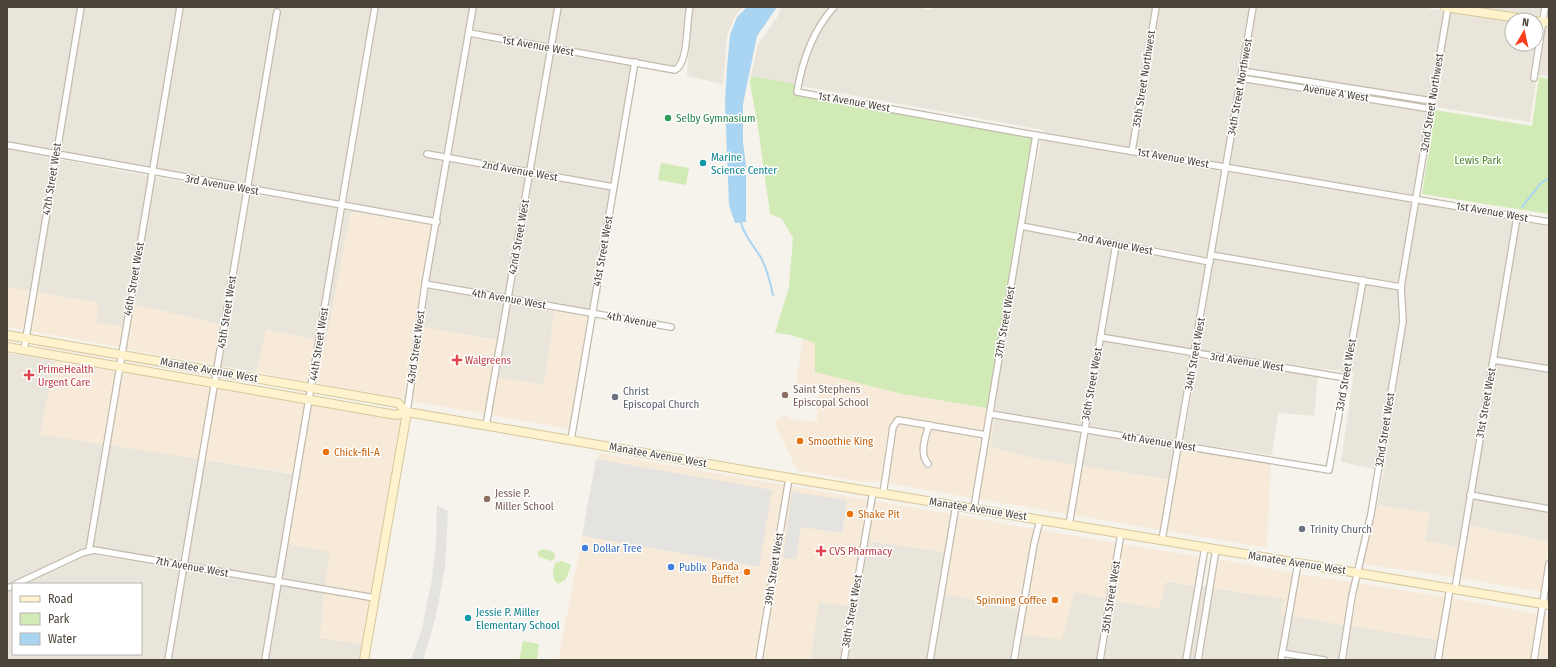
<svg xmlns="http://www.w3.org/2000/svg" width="1556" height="667" viewBox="0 0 1556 667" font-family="'Fira Sans Condensed',sans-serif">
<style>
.residential{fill:#eae5da}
.commercial{fill:#f7ead8}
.green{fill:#d2eab5}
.parking{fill:#e5e3e0}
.water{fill:#a9d4f2}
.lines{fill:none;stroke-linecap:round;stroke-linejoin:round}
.stream{stroke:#a9d4f2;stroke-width:2}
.street-casing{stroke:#c2bbae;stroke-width:8}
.secondary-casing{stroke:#d6c79b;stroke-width:10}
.street{stroke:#fff;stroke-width:5.5}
.secondary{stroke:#fff3cd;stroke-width:8}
.leisure-dot{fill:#2e9e5b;stroke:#fff;stroke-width:1.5}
.culture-dot{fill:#0f9aa8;stroke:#fff;stroke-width:1.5}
.health-dot{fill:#e0444e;stroke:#fff;stroke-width:1.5}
.education-dot{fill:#8d6e63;stroke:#fff;stroke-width:1.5}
.worship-dot{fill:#6b7280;stroke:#fff;stroke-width:1.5}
.food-dot{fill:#e8710a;stroke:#fff;stroke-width:1.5}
.shop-dot{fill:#3f7fe0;stroke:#fff;stroke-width:1.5}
.labels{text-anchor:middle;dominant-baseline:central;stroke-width:3;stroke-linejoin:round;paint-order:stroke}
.street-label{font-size:11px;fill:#4b4439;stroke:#fff}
.leisure-label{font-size:11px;fill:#27864d;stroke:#fff;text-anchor:start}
.culture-label{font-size:11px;fill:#0d838f;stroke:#fff;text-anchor:start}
.park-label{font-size:11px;fill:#4a7f2a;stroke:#fff}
.health-label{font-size:11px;fill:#be3a42;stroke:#fff;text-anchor:start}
.education-label{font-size:11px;fill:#785e54;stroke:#fff;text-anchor:start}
.worship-label{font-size:11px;fill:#5b616d;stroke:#fff;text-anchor:start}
.food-label{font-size:11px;fill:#c56008;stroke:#fff;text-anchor:start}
.shop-label{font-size:11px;fill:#366cbe;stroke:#fff;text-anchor:start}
</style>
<rect width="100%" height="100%" fill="#f6f3ec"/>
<!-- residential -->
<g class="residential">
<polygon points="7,7 78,7 54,150 7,141"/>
<polygon points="84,7 177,7 150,168 60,152"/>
<polygon points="184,7 372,7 339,201 251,186 281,8 275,8 245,185 156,169"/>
<polygon points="379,7 470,7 445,154 424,150 423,157 444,161 434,218 346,202"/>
<polygon points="476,7 555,7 548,44 473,30"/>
<polygon points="561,7 686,7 679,63 675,66 671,66 555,45"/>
<polygon points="693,7 743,7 735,16 727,35 723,84 687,76 691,17"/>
<polygon points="781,7 829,7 822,16 805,48 795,84 751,76 758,44 778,16"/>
<polygon points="838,7 919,7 928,10 937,7 1153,7 1129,147 1043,132 1043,130 801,86 811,51 827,20"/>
<polygon points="1159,7 1250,7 1224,164 1136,148"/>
<polygon points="1257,7 1420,7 1444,11 1430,97 1246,68"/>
<polygon points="1470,7 1541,7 1539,17"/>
<polygon points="1450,12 1512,21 1512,44 1535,44 1530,81 1536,82 1530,122 1435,107"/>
<polygon points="1545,26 1549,26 1549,76 1537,75"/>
<polygon points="471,38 547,51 527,169 451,155"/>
<polygon points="554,52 631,65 611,183 534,170"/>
<polygon points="1244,82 1427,112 1414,195 1230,165"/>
<polygon points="1041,140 1222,171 1208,257 1025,223"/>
<polygon points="7,149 53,158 30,291 7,287"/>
<polygon points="59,159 149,176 123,327 96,323 98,303 37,292"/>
<polygon points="450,162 526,176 506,295 429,281"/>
<polygon points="1229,172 1412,202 1398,282 1215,252"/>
<polygon points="155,177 243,192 221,325 133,304"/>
<polygon points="533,177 610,190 589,309 512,296"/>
<polygon points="250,193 338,208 316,339 267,330 256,372 221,366 229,327 228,327"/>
<polygon points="1419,203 1513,220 1458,547 1425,541 1429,513 1377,505 1384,471 1381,470 1406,321 1404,287"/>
<polygon points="345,210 395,219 351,212 326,341 323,341"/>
<polygon points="1520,221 1549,226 1549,366 1497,357"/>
<polygon points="1023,230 1112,247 1082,426 995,411 997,389"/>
<polygon points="1119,248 1206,265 1192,349 1104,334"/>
<polygon points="1214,259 1359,283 1344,371 1319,369 1199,350"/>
<polygon points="1365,284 1398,290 1400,315 1375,469 1341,462 1354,372 1350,372"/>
<polygon points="428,289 505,302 498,340 422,327"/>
<polygon points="511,303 554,311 550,348 543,385 498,378"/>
<polygon points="1103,341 1191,357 1177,441 1088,427"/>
<polygon points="7,353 55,361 40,434 103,444 86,548 7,585"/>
<polygon points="1198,358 1318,376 1314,416 1278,413 1272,455 1183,442"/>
<polygon points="1496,364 1549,373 1549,505 1474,492"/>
<polygon points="994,418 1080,433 1075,465 1027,457 990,447"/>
<polygon points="1087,434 1176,449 1170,480 1082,466"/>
<polygon points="110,445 199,459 181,561 93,547"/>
<polygon points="205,460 293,474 276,577 188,562"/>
<polygon points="1473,499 1549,512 1549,542 1471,526 1465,549"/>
<polygon points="869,541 945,552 927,660 848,660"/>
<polygon points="288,544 331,552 325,586 282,578"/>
<polygon points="89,554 180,569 165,660 7,660 7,592 13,590 13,654 141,654 141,584 25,584"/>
<polygon points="186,570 275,585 262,660 171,660"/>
<polygon points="1165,581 1195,586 1182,660 1104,660 1114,600 1159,609"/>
<polygon points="281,586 324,593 320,638 364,644 361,660 269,660"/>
<polygon points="1201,586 1206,587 1194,660 1189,660"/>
<polygon points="1213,588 1285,599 1280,614 1285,615 1278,660 1201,660"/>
<polygon points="1074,592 1107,598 1097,660 1017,660 1021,634 1062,639"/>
<polygon points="945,594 1019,610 1010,660 934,660"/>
<polygon points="819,602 850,606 841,660 810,660"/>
<polygon points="1292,616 1344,625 1339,659 1286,650"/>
<polygon points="1351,626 1438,640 1435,660 1345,660"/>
</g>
<!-- commercial -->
<g class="commercial">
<polygon points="351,212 433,225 421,287 405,399 316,383 323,341 326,341"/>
<polygon points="7,287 30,291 24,330 7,327"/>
<polygon points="37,292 98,303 96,323 123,327 119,347 30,331"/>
<polygon points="133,304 221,325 215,365 126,349"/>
<polygon points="554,311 588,317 569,429 492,415 498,378 543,385 550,348"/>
<polygon points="422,327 498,340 485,414 411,401"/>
<polygon points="266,330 316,339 309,382 256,372"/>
<polygon points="803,339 816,343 902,394 987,408 983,430 897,417 892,420 889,426 881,482 861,482 797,470 774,422 786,415 790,419 817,422 819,386 796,384"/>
<polygon points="55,361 116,371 103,444 40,435"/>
<polygon points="122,372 211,386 199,459 110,445"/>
<polygon points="217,387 306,403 291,492 293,473 205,460"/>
<polygon points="312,404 402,419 372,594 325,586 330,552 288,544"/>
<polygon points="992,418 994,418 990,447 1027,457 1075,465 1068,514 978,499"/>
<polygon points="898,424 925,428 920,453 921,461 928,469 933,464 927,457 926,452 932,430 982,438 972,498 888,483 896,428"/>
<polygon points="1182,450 1271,464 1267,548 1167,531"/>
<polygon points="599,453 784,485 755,660 558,660"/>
<polygon points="1082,466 1170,480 1161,530 1074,515"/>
<polygon points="791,486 868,500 850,606 819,602 810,660 762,660"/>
<polygon points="874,501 951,514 945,552 869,541 857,607"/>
<polygon points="1377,505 1430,513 1425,541 1458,547 1453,577 1363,564"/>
<polygon points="958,515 1034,529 1019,610 945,594"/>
<polygon points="1471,526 1549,542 1542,592 1460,578"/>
<polygon points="1041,530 1117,543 1107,598 1074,592 1062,640 1021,634"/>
<polygon points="1123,544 1200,557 1195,586 1166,581 1159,609 1114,600"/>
<polygon points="1218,559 1293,573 1285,615 1280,614 1285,599 1213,588"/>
<polygon points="1299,574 1352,582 1344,625 1292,616"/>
<polygon points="1359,583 1445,597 1438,640 1351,626"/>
<polygon points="324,593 371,601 364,644 320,638"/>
<polygon points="1452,598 1538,614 1531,660 1442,660"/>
<polygon points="1545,615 1549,616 1549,660 1538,660"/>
</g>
<!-- green -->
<g class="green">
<polygon points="751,76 795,84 793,95 1032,138 987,408 902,394 815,372 815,343 791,335 775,333 789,287 793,238 782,219 770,214 758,127 750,83"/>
<polygon points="1539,77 1549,79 1549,214 1422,194 1435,110 1532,126"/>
<polygon points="661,163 689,168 686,185 658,180"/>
<polygon points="543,549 554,552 555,558 551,561 539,557 537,552"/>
<polygon points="561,561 571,565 566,579 558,584 554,580 553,571 555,563"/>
<polygon points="523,641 539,644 537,660 519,660"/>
</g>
<!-- parking -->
<g class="parking">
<polygon points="596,459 772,490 759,567 582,536"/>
<polygon points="792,492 847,500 842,533 801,527 796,559 783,558"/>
<polygon points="437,505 448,511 445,566 436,616 423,660 411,660 422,629 432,579 436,542"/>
</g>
<!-- water -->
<polygon class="water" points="747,7 777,7 757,36 743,104 743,142 746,166 746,222 735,223 729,205 725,103 727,67 730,35 737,17"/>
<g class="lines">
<!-- stream -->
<g class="stream">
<polyline points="1522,207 1541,183 1549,178"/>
<path d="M741,223C744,235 753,245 760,256C767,268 770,281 773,295"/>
</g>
<!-- street casing -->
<g class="street-casing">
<g id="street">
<path d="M834,7C813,30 802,62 797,92L1023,133L1549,222"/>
<path d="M469,33L675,70C689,63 686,21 690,7"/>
<polyline points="1242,71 1432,101"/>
<polyline points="1241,78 1431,109"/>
<polyline points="1534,78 1545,7"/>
<polyline points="7,145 437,222"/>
<polyline points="1132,151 1156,7"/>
<polyline points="427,154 613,187"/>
<polyline points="1021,226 1210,262"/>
<polyline points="1211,255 1401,287"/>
<polyline points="425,284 671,327"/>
<polyline points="1100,337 1346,378"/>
<polyline points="24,350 81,7"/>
<polyline points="1493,360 1549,369"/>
<polyline points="407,412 425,284 473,7"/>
<polyline points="990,414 1329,470 1363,280"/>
<polyline points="486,426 558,7"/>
<polyline points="571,440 635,62"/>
<path d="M928,464C919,453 925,438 929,425"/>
<polyline points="883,494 893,427 898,420 986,435"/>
<polyline points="1470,495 1549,509"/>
<polyline points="974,508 1036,135"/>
<polyline points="1069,525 1116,244"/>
<polyline points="1162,540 1253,7"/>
<polyline points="89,551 180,7"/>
<polyline points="16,584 82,553 94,550 375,598"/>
<polyline points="7,588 13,586"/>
<polyline points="1455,589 1517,217"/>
<polyline points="1282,653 1324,660"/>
<polyline points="168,660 277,12"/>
<polyline points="265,660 375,7"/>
<polyline points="759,660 789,478"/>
<polyline points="844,660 873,492"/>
<polyline points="930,660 956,505"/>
<polyline points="1014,660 1034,544 1040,520"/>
<polyline points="1100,660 1121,533"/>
<polyline points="1186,660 1205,547"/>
<polyline points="1198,660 1216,549"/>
<polyline points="1281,660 1298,563"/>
<polyline points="1342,660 1352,596 1371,514 1403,321 1401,287 1448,7"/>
<polyline points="1438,660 1450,588"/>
<polyline points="1534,660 1549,564"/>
</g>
</g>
<!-- secondary casing -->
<g class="secondary-casing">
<g id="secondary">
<polyline points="1445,7 1532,20"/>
<polyline points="1536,21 1549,22"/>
<polyline points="7,335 398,403 407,412"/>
<polyline points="7,347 396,415 407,412 778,476 1549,605"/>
<polyline points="364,660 407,412"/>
</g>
</g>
<!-- street -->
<use href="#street" class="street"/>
<!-- secondary -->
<use href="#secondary" class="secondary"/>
</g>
<!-- markers -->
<circle class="leisure-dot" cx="668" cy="118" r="4"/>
<g class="culture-dot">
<circle cx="703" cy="163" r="4"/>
<circle cx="468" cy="618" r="4"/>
</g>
<g class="health-dot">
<path d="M455 354h4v4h4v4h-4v4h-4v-4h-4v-4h4z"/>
<path d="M27 369h4v4h4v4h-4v4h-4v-4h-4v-4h4z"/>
<path d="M819 545h4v4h4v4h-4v4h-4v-4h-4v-4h4z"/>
</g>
<g class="education-dot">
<circle cx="785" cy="395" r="4"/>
<circle cx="487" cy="499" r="4"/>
</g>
<g class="worship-dot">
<circle cx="615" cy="397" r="4"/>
<circle cx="1302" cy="529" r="4"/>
</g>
<g class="food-dot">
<circle cx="800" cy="441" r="4"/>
<circle cx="326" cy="452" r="4"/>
<circle cx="850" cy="514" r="4"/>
<circle cx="747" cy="572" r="4"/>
<circle cx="1055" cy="600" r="4"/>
</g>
<g class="shop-dot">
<circle cx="585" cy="548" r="4"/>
<circle cx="671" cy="567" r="4"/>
</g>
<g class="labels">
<!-- street labels -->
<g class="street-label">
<text transform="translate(538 46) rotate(10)">1st Avenue West</text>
<text transform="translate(1144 79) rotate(-81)">35th Street Northwest</text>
<text transform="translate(1240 87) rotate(-80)">34th Street Northwest</text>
<text transform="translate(1336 93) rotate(9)">Avenue A West</text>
<text transform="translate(854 102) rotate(10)">1st Avenue West</text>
<text transform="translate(1432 103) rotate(-81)">32nd Street Northwest</text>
<text transform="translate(1173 158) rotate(10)">1st Avenue West</text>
<text transform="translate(520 171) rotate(10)">2nd Avenue West</text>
<text transform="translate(52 179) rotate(-81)">47th Street West</text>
<text transform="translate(222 185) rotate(10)">3rd Avenue West</text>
<text transform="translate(1492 212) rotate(10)">1st Avenue West</text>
<text transform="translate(519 237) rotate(-80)">42nd Street West</text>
<text transform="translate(1115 244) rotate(11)">2nd Avenue West</text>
<text transform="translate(603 251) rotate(-80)">41st Street West</text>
<text transform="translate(134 279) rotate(-80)">46th Street West</text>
<text transform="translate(509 299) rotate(10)">4th Avenue West</text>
<text transform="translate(227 312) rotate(-81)">45th Street West</text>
<text transform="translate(632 320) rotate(10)">4th Avenue</text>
<text transform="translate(1005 322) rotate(-80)">37th Street West</text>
<text transform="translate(319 344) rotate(-81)">44th Street West</text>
<text transform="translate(416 347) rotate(-82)">43rd Street West</text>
<text transform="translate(1195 354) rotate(-80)">34th Street West</text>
<text transform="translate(1247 362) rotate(9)">3rd Avenue West</text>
<text transform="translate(209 370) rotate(10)">Manatee Avenue West</text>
<text transform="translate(1346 375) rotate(-80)">33rd Street West</text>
<text transform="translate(1092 384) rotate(-80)">36th Street West</text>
<text transform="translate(1486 403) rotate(-80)">31st Street West</text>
<text transform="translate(1385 430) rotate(-81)">32nd Street West</text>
<text transform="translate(1159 442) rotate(9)">4th Avenue West</text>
<text transform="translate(658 455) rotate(10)">Manatee Avenue West</text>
<text transform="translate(978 509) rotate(9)">Manatee Avenue West</text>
<text transform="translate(1297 563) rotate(9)">Manatee Avenue West</text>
<text transform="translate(192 567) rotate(10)">7th Avenue West</text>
<text transform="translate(774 569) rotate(-81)">39th Street West</text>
<text transform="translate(1111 597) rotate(-81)">35th Street West</text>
<text transform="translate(852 611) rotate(-80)">38th Street West</text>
</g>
<!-- leisure labels -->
<g class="leisure-label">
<text x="676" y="118">Selby Gymnasium</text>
</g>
<!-- culture labels -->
<g class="culture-label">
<text x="711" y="157">Marine<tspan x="711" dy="13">Science Center</tspan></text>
<text x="476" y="612">Jessie P. Miller<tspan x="476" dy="13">Elementary School</tspan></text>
</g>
<!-- park labels -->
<g class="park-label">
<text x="1478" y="160">Lewis Park</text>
</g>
<!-- health labels -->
<g class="health-label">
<text x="465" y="360">Walgreens</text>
<text x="38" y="369">PrimeHealth<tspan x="38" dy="13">Urgent Care</tspan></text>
<text x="829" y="551">CVS Pharmacy</text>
</g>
<!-- education labels -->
<g class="education-label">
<text x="793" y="389">Saint Stephens<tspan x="793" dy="13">Episcopal School</tspan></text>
<text x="495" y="493">Jessie P.<tspan x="495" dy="13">Miller School</tspan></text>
</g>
<!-- worship labels -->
<g class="worship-label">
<text x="623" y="391">Christ<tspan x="623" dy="13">Episcopal Church</tspan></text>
<text x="1310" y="529">Trinity Church</text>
</g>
<!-- food labels -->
<g class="food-label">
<text x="808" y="441">Smoothie King</text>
<text x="334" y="452">Chick-fil-A</text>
<text x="858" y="514">Shake Pit</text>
<text x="739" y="566" text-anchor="end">Panda<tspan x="739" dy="13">Buffet</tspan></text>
<text x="1047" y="600" text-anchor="end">Spinning Coffee</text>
</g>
<!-- shop labels -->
<g class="shop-label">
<text x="593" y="548">Dollar Tree</text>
<text x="679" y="567">Publix</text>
</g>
</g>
<!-- border -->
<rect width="1556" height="667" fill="none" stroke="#4b4439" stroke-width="16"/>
<!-- legend -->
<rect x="12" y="583" width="130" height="72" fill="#ffffff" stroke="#b7b4b0"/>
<rect x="20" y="596" width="20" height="6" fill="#fff3cd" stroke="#b7b4b0"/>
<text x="48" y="603" font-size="12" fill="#4b4439">Road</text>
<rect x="20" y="613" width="20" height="12" fill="#d2eab5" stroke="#b7b4b0"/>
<text x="48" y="623" font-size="12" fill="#4b4439">Park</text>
<rect x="20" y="633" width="20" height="12" fill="#a9d4f2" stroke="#b7b4b0"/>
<text x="48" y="643" font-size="12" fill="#4b4439">Water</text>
<!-- north arrow -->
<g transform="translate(1524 32) rotate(9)"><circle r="19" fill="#ffffff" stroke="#b7b4b0"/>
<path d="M0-3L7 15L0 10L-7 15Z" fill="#fc3f1d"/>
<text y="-6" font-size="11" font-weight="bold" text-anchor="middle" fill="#4b4439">N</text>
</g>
</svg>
